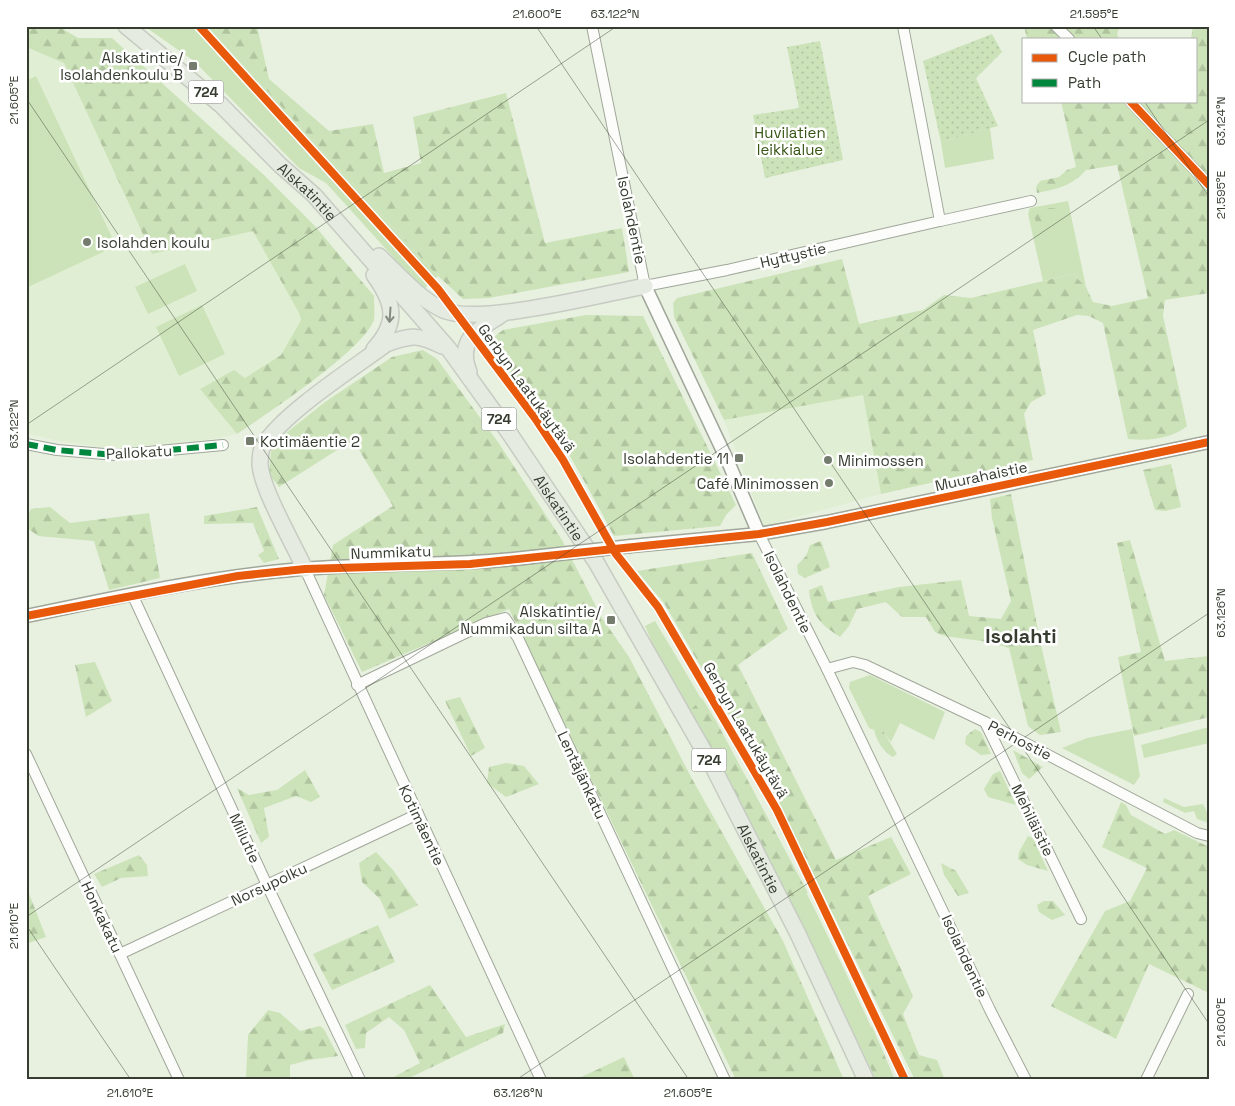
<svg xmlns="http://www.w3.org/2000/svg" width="1235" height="1106" viewBox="0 0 1235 1106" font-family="'Space Grotesk',sans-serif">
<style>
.built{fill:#e0efd3}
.grass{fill:#cce3b9}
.forest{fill:url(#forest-firs)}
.park{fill:url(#park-dots)}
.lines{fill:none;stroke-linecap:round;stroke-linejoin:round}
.minor-casing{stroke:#a0a79a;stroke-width:12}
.tertiary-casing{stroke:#a0a79a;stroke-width:15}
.primary-casing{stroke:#c7ccc3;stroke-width:18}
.minor{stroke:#fcfdfa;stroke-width:10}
.tertiary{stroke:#fcfdfa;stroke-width:12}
.primary{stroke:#e6ebe2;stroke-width:15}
.tertiary-bridge-casing{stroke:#a0a79a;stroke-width:15;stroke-linecap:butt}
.tertiary-bridge{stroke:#fcfdfa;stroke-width:12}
.quiet{stroke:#00873e;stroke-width:6;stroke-dasharray:12 6;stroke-linecap:butt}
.cycleway-casing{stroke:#fff;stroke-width:11}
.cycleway{stroke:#e8590c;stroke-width:8}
.oneway{stroke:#858b80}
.ticks{fill:none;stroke:#363d30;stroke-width:1;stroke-opacity:0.45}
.poi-dot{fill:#747c6e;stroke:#fff;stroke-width:2}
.labels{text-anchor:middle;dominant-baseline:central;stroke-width:5;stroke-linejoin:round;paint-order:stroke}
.shield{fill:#fff;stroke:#72776e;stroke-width:1}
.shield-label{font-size:14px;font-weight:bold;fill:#363d30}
.poi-label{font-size:15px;fill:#363d30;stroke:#fff;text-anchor:end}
.park-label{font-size:15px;fill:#365412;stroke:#fff}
.street-label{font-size:15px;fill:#363d30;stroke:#fff}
.district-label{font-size:20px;font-weight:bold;fill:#363d30;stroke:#fff}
.neatline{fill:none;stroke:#363d30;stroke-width:2}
.ticks-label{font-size:12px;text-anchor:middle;fill:#363d30}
</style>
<defs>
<pattern id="forest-firs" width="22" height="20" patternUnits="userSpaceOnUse" patternTransform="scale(1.25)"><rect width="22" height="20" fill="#cce3b9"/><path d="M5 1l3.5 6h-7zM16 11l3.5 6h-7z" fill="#b0c49f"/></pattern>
<pattern id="park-dots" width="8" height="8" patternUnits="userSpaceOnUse" patternTransform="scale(1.25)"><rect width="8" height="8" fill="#cce3b9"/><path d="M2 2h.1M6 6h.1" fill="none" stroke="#b0c49f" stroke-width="1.8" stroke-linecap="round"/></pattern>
</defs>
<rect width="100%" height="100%" fill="#e8f1e0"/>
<!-- built -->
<g class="built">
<polygon points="26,47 64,63 152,254 253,230 299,313 301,320 281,355 245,378 200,389 237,434 214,439 115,449 58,441 26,433"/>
<polygon points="863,395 881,494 764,526 724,420"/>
</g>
<!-- grass -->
<g class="grass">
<polygon points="144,26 207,26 438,276 423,290 326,183 299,168 194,61"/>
<polygon points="36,76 116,246 26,288 26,81"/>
<polygon points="990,128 994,159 945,168 941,142"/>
<polygon points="1068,201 1086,287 1073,274 1043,281 1028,214 1030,208"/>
<polygon points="185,264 197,291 148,314 135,287"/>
<polygon points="202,305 225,354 179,376 156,327"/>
<path d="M655,621C745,769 825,921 895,1080H876L791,901L656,652L645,626Z"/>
<polygon points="870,675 945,712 934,740 900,723 891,742 879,726 874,726 874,730 869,728 849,688 850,682"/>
<polygon points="1209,727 1209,743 1144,758 1141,745"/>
<polygon points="1132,729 1140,776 1134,785 1062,748 1087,738"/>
<polygon points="1164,798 1184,807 1203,804 1209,816 1209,823 1197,819 1194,811 1185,813 1163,802"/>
</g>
<!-- forest -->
<g class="forest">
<path d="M26,26H58L78,38H112L265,176L314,225L374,296C374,303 375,312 374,319C367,348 265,415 237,434L200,389L234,370L245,378L281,355L301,320L299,313L253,231L152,254L64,63L26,47Z"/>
<polygon points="207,26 257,26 269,79 329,131 373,124 384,173 421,163 413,117 506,93 545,243 622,228 629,272 489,298 463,299 438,276"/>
<polygon points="1024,26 1120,26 1117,34 1119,39 1027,39"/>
<path d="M1193,26H1209V293L1165,300L1163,316L1187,426C1172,439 1147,441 1128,439L1103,323L1089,316L1077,315L1033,330L1046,394L1031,402L1024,414L1033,460L881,494L863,395L724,420L674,317L673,303L677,298L842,259L859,324L923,310L944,295L971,298L1073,274L1086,287L1093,302L1112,306L1148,298L1117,165L1086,170C1072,186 1057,189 1037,193L1036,187L1040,181L1059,177L1067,170L1076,167L1061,101H1196V39H1191Z"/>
<polygon points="1049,208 1055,208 1058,217 1038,226 1033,215 1036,212"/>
<path d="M586,315L643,316L736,505L726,515L720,526L614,536C592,495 570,453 543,414C524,389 502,369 490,340L503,330Z"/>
<polygon points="423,350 437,359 498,442 562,540 602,618 629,657 691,777 783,941 844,1080 736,1080 509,609 362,672 324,595 333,545 393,506 353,440 279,487 269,474 271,451 286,433 325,402 392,357"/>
<polygon points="1171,464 1181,507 1165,511 1155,510 1143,470"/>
<path d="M1011,494L1041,645L1061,732L1040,735L1028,726L1009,648L989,642L944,636L935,632L926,617H902L886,602L857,609L849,626L840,637C819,623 812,616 809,590L822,585L828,602L899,587L961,580L969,616L1001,619L1011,601L992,518L990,499Z"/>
<polygon points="50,507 70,523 149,513 160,578 109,590 94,541 38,536 26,527 26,518 31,509"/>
<polygon points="257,507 279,559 264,563 258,555 264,551 253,523 204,524 204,516"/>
<polygon points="1130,540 1165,661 1209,656 1209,717 1134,736 1118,657 1141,652 1117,543"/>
<polygon points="821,541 830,567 805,578 798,574 797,565 806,556 810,545"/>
<polygon points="752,553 788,629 738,665 836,860 891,837 911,874 868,896 913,996 903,1014 919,1055 937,1060 945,1080 915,1080 767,781 664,603 637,571"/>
<polygon points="95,662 112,701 86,717 75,665"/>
<polygon points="460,697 485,748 471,756 445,701"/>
<polygon points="702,698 716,721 808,893 791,901 690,711"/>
<path d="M874,726H880L897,754L893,757C883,752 874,738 874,726Z"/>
<polygon points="975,729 981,732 991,754 981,755 965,744 966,736"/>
<polygon points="1013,750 1043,767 1029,779 1022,773"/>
<polygon points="506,763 524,766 539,784 506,797 487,783 489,767"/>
<polygon points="305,770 320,797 311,802 296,796 264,808 269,837 261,843 237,788 249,795 277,790"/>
<polygon points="1000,771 1016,805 988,797 984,789 993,774"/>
<polygon points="1121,802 1126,805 1131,815 1165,834 1174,830 1209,847 1209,993 1149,964 1116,1039 1051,1006 1105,911 1130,901 1147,868 1102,847"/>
<polygon points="1028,836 1033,838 1048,871 1027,865 1018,859 1019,852"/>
<polygon points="376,852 393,870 418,905 389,919 380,899 362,882 359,863"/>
<polygon points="139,855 147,865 148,876 121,878 102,887 94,874"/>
<polygon points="941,863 956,871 969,893 958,896 944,875"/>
<polygon points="26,886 46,937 26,944"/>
<polygon points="1044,901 1053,901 1065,915 1052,920 1039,912 1037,905"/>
<polygon points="378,925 395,962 332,990 313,954"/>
<polygon points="430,985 466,1037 505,1024 503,1033 405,1080 388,1080 420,1063 404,1030 389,1017 366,1033 365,1048 356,1049 345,1025"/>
<polygon points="268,1010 280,1013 300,1031 320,1026 324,1029 338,1056 309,1060 290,1065 290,1077 276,1080 246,1078 248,1035"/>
<polygon points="872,1026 895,1080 876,1080 862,1048"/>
<polygon points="624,1057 635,1080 575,1080"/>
</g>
<!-- park -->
<g class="park">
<polygon points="992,34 1002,52 976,78 998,126 941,142 923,61"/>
<polygon points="820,41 843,160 765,178 753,115 799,108 787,47"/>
</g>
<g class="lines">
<!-- minor casing -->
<g class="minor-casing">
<g id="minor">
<polyline points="592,26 645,286 727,270 940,221 903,26"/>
<polyline points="1056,26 1069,39"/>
<polyline points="1130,101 1209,185"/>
<polyline points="940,221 1031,201"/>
<polyline points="26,444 57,450 116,455 223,445"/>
<polyline points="759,534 827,669 990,1010 1026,1080"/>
<polyline points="305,569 541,1080"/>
<polyline points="132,594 267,885 360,1080"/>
<polyline points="827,669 853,662 865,665 985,722 1197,833 1209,836"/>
<polyline points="357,685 486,623 505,618 518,638 725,1080"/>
<polyline points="985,722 1081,919"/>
<polyline points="26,754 179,1080"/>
<polyline points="120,954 418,814"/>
<polyline points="1146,1080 1188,994"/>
</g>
</g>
<!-- tertiary casing -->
<g class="tertiary-casing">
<g id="tertiary">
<polyline points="645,286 729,464 759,534"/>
<polyline points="631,546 759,534 827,522 1209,442"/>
<path d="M26,616C114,598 202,578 291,570C371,562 452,567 532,557"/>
</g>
</g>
<!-- primary casing -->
<g class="primary-casing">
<g id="primary">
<path id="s1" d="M126,26L221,105L280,165L314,195L448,348L510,434L596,562L713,767L798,934L866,1080"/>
<path d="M379,256C399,275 418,298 443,310C478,326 603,294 645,286"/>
<path d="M374,275C394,303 399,322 374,349"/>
<path d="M469,372C456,338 479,330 504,313"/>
<path d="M305,569C294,545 261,488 260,464C260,459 261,450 263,446C283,413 354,368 386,344C412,335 417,334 442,346"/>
</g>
</g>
<!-- minor -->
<use href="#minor" class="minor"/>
<!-- tertiary -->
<use href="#tertiary" class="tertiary"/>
<!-- primary -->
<use href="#primary" class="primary"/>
<!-- tertiary-bridge casing -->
<g class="tertiary-bridge-casing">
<polyline id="tertiary-bridge" points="532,557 631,546"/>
</g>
<!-- tertiary-bridge -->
<use href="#tertiary-bridge" class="tertiary-bridge"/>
<!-- quiet -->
<polyline class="quiet" points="26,444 57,450 116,455 223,445"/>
<!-- cycleway casing -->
<g class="cycleway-casing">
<g id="cycleway">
<polyline points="199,26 438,289 535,418 563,460 616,554 658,607 777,810 905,1080"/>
<polyline points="1130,101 1209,185"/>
<polyline points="26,616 238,576 305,569 470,564 759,534 827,522 1209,442"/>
</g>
</g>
<!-- cycleway -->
<use href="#cycleway" class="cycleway"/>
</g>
<!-- one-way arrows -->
<defs><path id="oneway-shaft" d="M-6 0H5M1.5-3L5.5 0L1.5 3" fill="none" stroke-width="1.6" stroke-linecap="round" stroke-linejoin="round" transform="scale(1.25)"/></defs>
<use class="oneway" href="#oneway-shaft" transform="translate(390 315) rotate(94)"/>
<!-- ticks -->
<path class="ticks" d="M536,26L1209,1024M1093,26L1102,39M26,98L689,1080M1144,101L1209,197M26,425L617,26M26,917L1209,120M26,925L131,1080M516,1080L1209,613"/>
<!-- markers -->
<g class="poi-dot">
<rect x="188" y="61" width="10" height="10" rx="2.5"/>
<circle cx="87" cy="242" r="5"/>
<rect x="245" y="436" width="10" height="10" rx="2.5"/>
<rect x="734" y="453" width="10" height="10" rx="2.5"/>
<circle cx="828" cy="460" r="5"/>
<circle cx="829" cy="483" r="5"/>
<rect x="606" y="615" width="10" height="10" rx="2.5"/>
</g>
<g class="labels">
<!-- shield labels -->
<g class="shield">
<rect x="188.5" y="80.5" width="35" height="23" rx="4"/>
<rect x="481.5" y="407.5" width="35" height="23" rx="4"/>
<rect x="691.5" y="748.5" width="35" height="23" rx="4"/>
</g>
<g class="shield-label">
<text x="206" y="92">724</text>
<text x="499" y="419">724</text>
<text x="709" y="760">724</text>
</g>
<!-- poi labels -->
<g class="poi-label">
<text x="183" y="57">Alskatintie/<tspan x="183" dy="17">Isolahdenkoulu B</tspan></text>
<text x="97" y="242" text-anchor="start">Isolahden koulu</text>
<text x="260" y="441" text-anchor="start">Kotimäentie 2</text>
<text x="729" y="458">Isolahdentie 11</text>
<text x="838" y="460" text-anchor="start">Minimossen</text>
<text x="819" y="483">Café Minimossen</text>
<text x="601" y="611">Alskatintie/<tspan x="601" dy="17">Nummikadun silta A</tspan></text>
</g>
<!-- park labels -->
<g class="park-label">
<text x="790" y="132">Huvilatien<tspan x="790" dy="17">leikkialue</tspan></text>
</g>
<!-- street labels -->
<g class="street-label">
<text stroke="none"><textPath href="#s1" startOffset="246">Alskatintie</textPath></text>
<text transform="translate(632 220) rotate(78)">Isolahdentie</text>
<text transform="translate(793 255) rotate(-13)">Hyttystie</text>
<text transform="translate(527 388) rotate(54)">Gerbyn Laatukäytävä</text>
<text transform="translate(139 452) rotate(-3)">Pallokatu</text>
<text transform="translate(981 476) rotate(-12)">Muurahaistie</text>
<text stroke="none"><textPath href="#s1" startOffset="651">Alskatintie</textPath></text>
<text transform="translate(391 552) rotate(-2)">Nummikatu</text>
<text transform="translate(788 592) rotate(64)">Isolahdentie</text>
<text transform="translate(746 730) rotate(60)">Gerbyn Laatukäytävä</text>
<text transform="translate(1020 740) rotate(27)">Perhostie</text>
<text transform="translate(582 775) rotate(65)">Lentäjänkatu</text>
<text transform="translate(1033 820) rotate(64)">Mehiläistie</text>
<text transform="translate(422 825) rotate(65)">Kotimäentie</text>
<text transform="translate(245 838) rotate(65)">Miilutie</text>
<text stroke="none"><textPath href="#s1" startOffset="1055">Alskatintie</textPath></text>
<text transform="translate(269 884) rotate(-25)">Norsupolku</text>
<text transform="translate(102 917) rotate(65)">Honkakatu</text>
<text transform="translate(965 956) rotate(65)">Isolahdentie</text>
</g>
<!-- district labels -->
<g class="district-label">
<text x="1021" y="636">Isolahti</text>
</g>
</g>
<!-- border -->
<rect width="1235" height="1106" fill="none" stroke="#ffffff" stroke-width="55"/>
<!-- legend -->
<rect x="1022" y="38" width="175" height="65" fill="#ffffff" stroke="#afb1ac"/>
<rect x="1032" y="54" width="25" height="8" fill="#e8590c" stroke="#afb1ac"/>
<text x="1068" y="62" font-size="15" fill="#363d30">Cycle path</text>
<rect x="1032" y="79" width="25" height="8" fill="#00873e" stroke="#afb1ac"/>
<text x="1068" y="88" font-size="15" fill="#363d30">Path</text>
<rect x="28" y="28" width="1180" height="1050" class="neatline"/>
<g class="ticks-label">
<text x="537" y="18">21.600°E</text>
<text x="615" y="18">63.122°N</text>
<text x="1094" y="18">21.595°E</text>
<text transform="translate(14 100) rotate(-90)" y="4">21.605°E</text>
<text transform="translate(1221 121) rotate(-90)" y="4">63.124°N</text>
<text transform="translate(1221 195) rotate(-90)" y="4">21.595°E</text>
<text transform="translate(14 424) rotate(-90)" y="4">63.122°N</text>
<text transform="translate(1221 613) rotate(-90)" y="4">63.126°N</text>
<text transform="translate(14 926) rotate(-90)" y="4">21.610°E</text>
<text transform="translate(1221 1022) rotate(-90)" y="4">21.600°E</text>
<text x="130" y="1097">21.610°E</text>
<text x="518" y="1097">63.126°N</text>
<text x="688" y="1097">21.605°E</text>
</g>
</svg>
